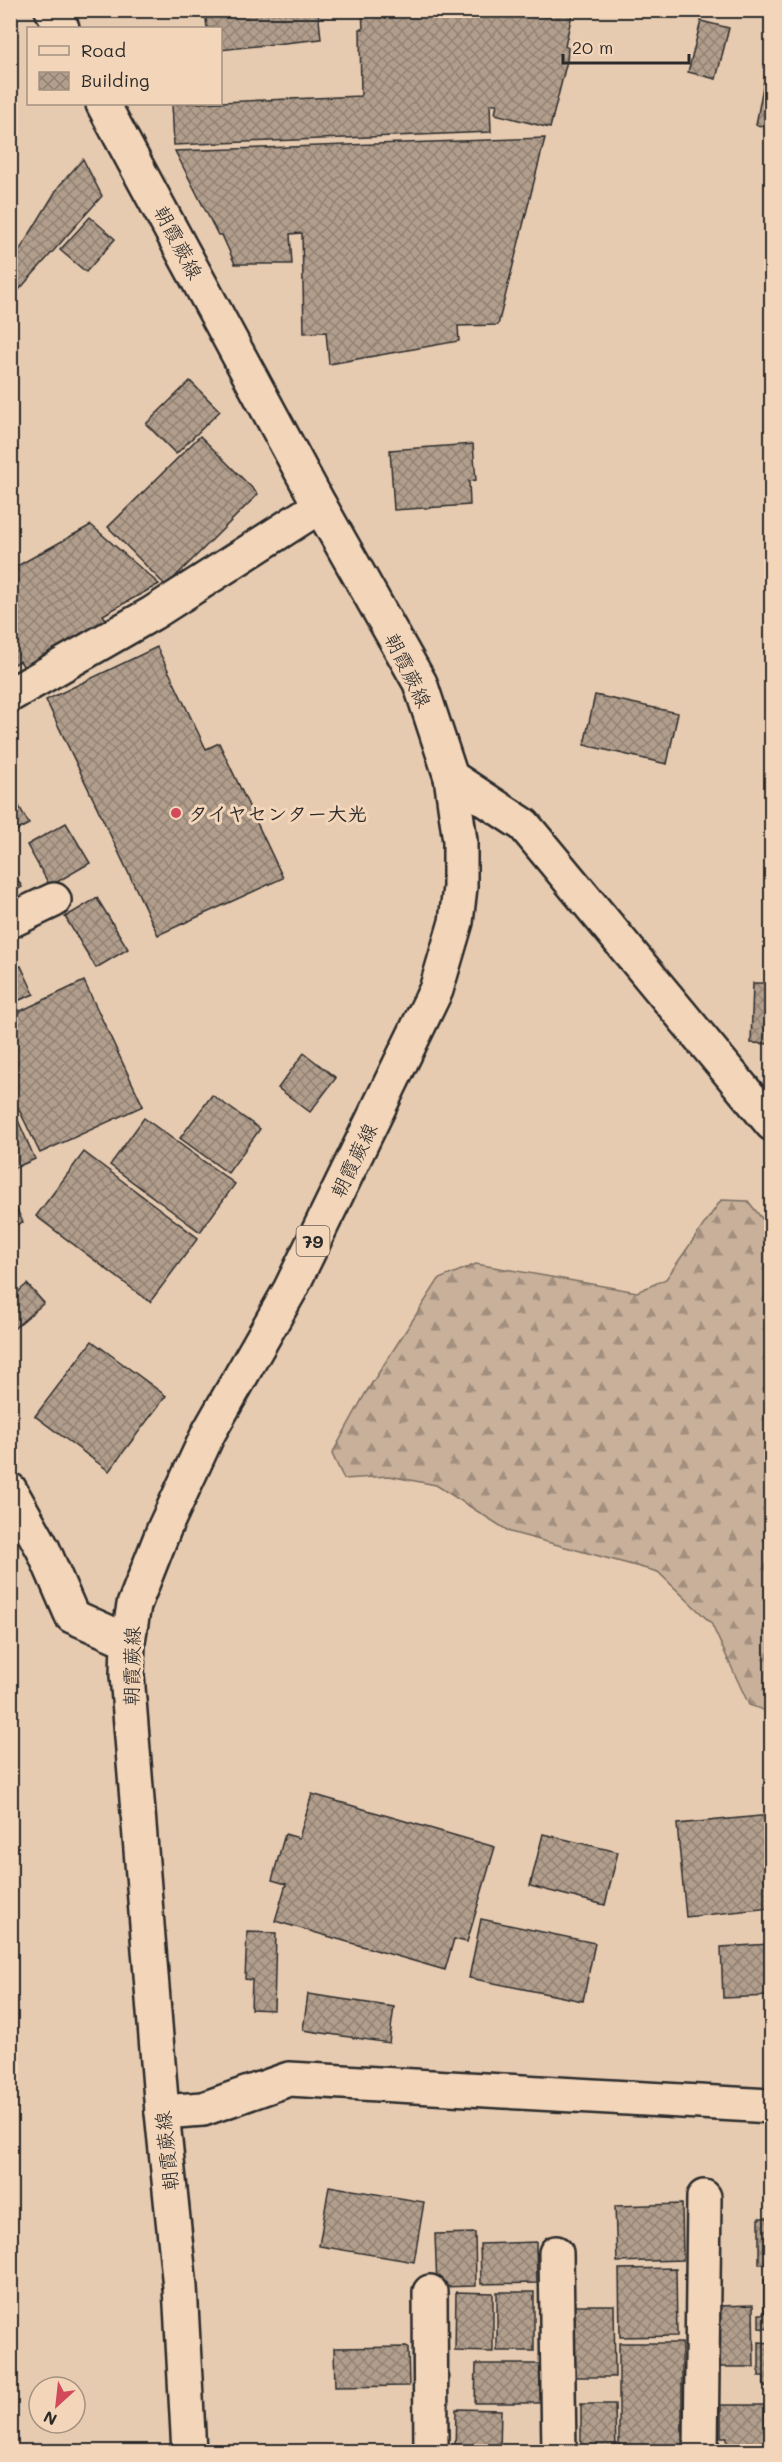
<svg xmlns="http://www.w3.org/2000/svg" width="782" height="2462" viewBox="0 0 782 2462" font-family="Mali,'Klee One',sans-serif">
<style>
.forest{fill:url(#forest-firs);stroke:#7a6e62;stroke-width:1.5}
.building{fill:url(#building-cross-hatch);stroke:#2b2b2b;stroke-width:1.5}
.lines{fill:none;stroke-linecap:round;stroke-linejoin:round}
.minor-casing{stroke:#2b2b2b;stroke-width:38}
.tertiary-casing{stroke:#2b2b2b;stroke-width:38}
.primary-casing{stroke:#2b2b2b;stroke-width:38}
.minor{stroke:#f3d5b9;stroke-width:33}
.tertiary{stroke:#f3d5b9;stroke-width:33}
.primary{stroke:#f3d5b9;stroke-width:33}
.poi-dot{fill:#d1495b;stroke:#f3d5b9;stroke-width:2}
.labels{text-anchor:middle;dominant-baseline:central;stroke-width:6;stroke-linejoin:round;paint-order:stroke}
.shield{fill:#f3d5b9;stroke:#675e56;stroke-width:1.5}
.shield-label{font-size:18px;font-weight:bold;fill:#2b2b2b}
.street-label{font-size:20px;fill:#2b2b2b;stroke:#f3d5b9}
.poi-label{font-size:20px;font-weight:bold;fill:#2b2b2b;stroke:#f3d5b9;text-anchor:start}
</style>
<defs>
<pattern id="forest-firs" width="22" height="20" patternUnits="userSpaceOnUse" patternTransform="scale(1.5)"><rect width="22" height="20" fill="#c8b09a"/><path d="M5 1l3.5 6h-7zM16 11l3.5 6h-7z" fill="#a38f7e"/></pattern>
<pattern id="building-cross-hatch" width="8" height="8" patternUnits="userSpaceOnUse" patternTransform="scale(1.5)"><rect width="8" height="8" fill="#b29e8c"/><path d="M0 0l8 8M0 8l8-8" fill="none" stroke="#918173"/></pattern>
</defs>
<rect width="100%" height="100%" fill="#e7cbb1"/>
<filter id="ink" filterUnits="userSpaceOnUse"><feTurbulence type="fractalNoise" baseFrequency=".0167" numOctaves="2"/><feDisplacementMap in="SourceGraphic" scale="12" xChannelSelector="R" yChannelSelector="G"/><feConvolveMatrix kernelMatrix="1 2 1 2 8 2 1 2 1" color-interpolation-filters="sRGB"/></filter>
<g filter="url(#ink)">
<!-- forest -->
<polygon class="forest" points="721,1200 748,1201 771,1230 771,1713 749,1705 711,1623 658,1572 510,1532 436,1485 389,1476 344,1479 332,1454 365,1394 439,1279 476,1264 637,1292 666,1279"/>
<!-- building -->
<g class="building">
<polygon points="205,10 318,10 321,39 220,50 220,28 207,28"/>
<polygon points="362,10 573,10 565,46 568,48 567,61 550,128 495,114 497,104 490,104 491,132 174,145 172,104 361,96 360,29 363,29"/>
<polygon points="701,21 729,28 716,79 688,72"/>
<polygon points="765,75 772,76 772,128 756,125"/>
<polygon points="545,138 498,325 458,326 459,341 329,364 326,332 304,333 302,233 290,234 292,264 235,264 222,235 218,235 175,151"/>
<polygon points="83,159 102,196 10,300 10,266 59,186"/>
<polygon points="90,217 115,239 86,272 60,250"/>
<polygon points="190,381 220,411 176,454 146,424"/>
<polygon points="200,436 258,494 166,586 108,527"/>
<polygon points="473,444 476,480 469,481 470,505 394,510 390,450"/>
<polygon points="91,525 159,584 103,615 108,622 25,669 20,661 10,666 10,570"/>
<polygon points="157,647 206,749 219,743 283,878 158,935 46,700"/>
<polygon points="595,695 678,713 667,764 584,745"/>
<polygon points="10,790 29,824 10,834"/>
<polygon points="66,823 90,863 50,886 27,845"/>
<polygon points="10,867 22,887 10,894"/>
<polygon points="97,898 128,949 96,968 65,917"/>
<polygon points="21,966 34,994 10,1004 10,970"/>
<polygon points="84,981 143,1106 40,1153 10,1091 10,1016"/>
<polygon points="753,983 772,983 772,1044 751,1043"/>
<polygon points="304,1053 336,1078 310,1112 278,1088"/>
<polygon points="212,1095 260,1129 228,1173 180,1138"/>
<polygon points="10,1102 35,1159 10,1170"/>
<polygon points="144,1118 235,1184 200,1232 110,1165"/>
<polygon points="84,1152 198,1238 150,1302 36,1216"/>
<polygon points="10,1196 23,1222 10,1228"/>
<polygon points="27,1284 44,1303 10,1332 10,1299"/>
<polygon points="92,1341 166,1396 109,1471 35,1416"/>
<polygon points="312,1794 495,1847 467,1942 454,1939 445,1970 275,1921 286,1884 272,1880 285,1834 299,1838"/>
<polygon points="772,1815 772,1908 686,1917 677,1824"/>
<polygon points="543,1834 618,1852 605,1905 530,1886"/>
<polygon points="481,1919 595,1943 583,2001 469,1978"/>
<polygon points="247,1932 276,1933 274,2010 251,2009 252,1980 245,1979"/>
<polygon points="772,1944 772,1996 723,1998 721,1947"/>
<polygon points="308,1994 394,2007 389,2043 303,2030"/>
<polygon points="329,2186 424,2202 414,2262 319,2246"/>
<polygon points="682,2204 683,2260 617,2262 615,2206"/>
<rect x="759" y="2218" width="13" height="46"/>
<polygon points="475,2233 476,2286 437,2287 435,2234"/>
<polygon points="536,2242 537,2283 481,2284 480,2244"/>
<polygon points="676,2268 677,2336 620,2337 619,2269"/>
<polygon points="764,2279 772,2279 772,2329 759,2328 759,2314 764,2314"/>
<polygon points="456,2292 493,2293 493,2352 455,2351"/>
<rect x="497" y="2292" width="37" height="59"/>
<polygon points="573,2305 614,2305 615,2377 573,2377"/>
<polygon points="753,2305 754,2367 717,2367 717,2306"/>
<polygon points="759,2342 772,2343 772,2388 764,2387 764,2376 759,2376"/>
<rect x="619" y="2343" width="63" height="109"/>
<polygon points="408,2347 409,2386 335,2387 334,2348"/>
<polygon points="476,2364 540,2364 541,2403 475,2403"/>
<rect x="770" y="2403" width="2" height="49"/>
<polygon points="581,2404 615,2404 616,2452 581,2452"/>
<polygon points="721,2405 765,2405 766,2452 727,2452 727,2437 721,2437"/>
<polygon points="456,2409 501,2410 500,2452 455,2452"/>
</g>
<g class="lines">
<!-- minor casing -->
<g class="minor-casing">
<g id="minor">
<polyline points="10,695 153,613 320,506"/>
<polyline points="10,921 54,900"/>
<polyline points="10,1490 43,1549 72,1616 128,1641"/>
<polyline points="162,2112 203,2109 289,2079 772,2106"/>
<polyline points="556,2253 559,2452"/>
<polyline points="430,2292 431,2452"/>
<polyline points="701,2452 704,2197"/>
</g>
</g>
<!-- tertiary casing -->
<g class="tertiary-casing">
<polyline id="tertiary" points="451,777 524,825 772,1124"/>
</g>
<!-- primary casing -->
<g class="primary-casing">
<g id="primary">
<polyline points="52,10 62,28"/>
<polyline points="103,104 320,506 420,683 451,777 460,841 460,887 456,922 436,990 290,1290 209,1432 164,1529 134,1605 128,1641 127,1675 162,2112 180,2287 189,2452"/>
</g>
</g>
<!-- minor -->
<use href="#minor" class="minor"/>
<!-- tertiary -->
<use href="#tertiary" class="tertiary"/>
<!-- primary -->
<use href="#primary" class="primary"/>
</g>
</g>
<!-- markers -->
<circle class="poi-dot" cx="176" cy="813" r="6"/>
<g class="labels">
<!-- shield labels -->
<rect class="shield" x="296.5" y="1226" width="33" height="30" rx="4.5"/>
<g class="shield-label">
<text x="313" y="1241">79</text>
</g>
<!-- street labels -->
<g class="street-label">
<text transform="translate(179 242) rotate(62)">朝霞蕨線</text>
<text transform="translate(409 670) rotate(64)">朝霞蕨線</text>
<text transform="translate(353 1160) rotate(-64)">朝霞蕨線</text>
<text transform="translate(131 1666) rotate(-89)">朝霞蕨線</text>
<text transform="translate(166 2151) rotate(-96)">朝霞蕨線</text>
</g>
<!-- poi labels -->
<g class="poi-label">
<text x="188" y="813">タイヤセンター大光</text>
</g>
</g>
<!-- margin -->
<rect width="782" height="2462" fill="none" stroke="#f3d5b9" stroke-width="36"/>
<rect x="18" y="18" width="746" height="2426" fill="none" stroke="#2b2b2b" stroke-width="2" filter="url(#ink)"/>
<!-- legend -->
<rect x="27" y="27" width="195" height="78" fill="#f3d5b9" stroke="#a39180" stroke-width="1.5"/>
<rect x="39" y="46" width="30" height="9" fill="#f3d5b9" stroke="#a39180" stroke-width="1.5"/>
<text x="81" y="57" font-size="18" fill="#2b2b2b">Road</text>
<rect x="39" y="72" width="30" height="18" fill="url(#building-cross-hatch)" stroke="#a39180" stroke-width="1.5"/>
<text x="81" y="87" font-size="18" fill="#2b2b2b">Building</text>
<!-- north arrow -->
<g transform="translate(57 2405) rotate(207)"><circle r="28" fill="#f3d5b9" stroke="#a39180" stroke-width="1.5"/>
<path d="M0-4.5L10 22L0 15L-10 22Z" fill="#d1495b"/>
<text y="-9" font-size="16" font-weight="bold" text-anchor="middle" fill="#2b2b2b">N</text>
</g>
<!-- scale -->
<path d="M563 54v9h126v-9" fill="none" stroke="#2b2b2b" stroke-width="3"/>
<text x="572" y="54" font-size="18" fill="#2b2b2b" stroke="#f3d5b9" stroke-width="4.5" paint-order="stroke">20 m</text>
</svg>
